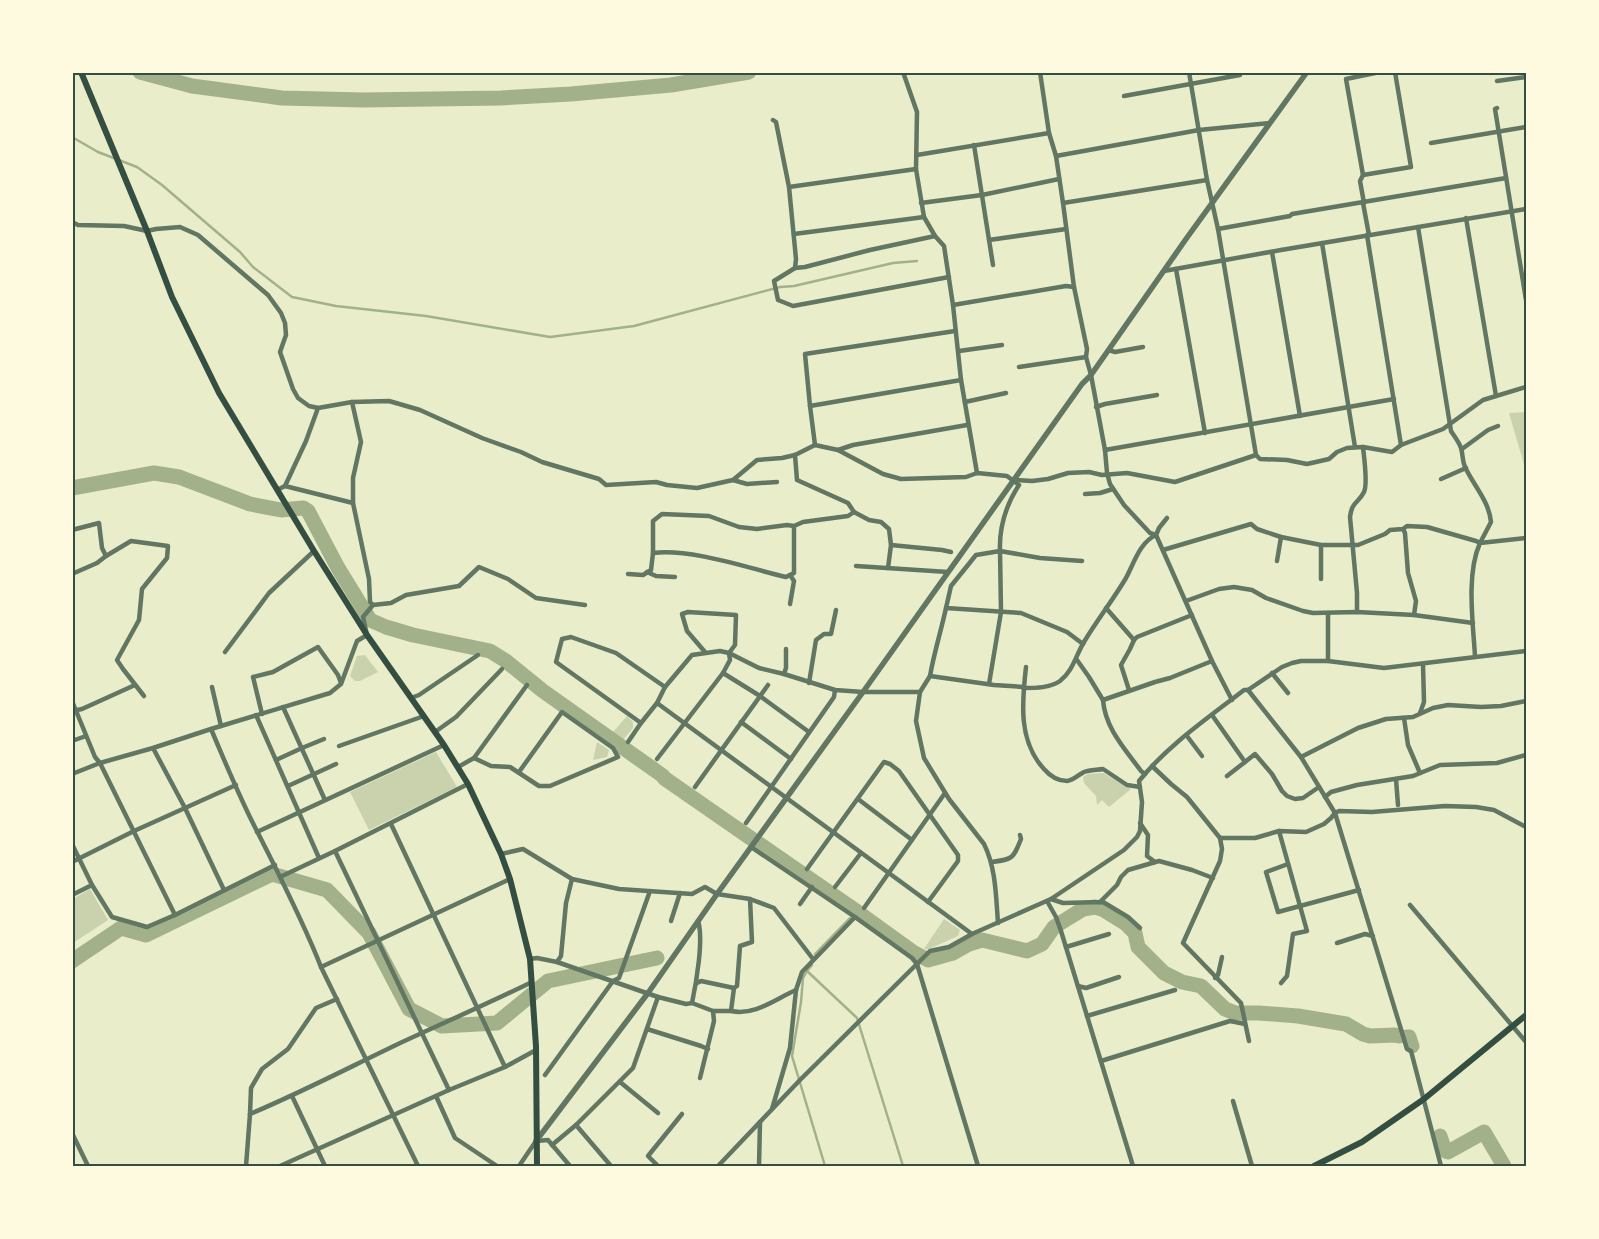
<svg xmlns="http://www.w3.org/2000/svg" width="1599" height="1239" viewBox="0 0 1599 1239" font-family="'Titillium Web',sans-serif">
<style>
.green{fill:#cad2ad}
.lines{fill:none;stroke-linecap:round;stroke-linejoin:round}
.stream{stroke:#a3b18a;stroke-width:2.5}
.river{stroke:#a3b18a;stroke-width:15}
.minor{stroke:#617663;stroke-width:4.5}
.tertiary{stroke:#617663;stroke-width:5.5}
.secondary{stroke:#344e41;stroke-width:6}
.neatline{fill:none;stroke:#344e41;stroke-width:2}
</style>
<rect width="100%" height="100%" fill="#e9edc9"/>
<!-- green -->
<g class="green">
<polygon points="1526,412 1526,471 1509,413"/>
<polygon points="365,655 378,672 360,681 355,681 350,676 357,656"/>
<polygon points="627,716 633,722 633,728 623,740 613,732"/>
<polygon points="597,742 609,750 607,757 593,760"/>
<polygon points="436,752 457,787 369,830 350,792"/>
<polygon points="1103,773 1131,789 1109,807 1102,800 1097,805 1096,796 1084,783 1083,777 1088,774"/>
<polygon points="90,889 108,920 73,943 73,899"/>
<polygon points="944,919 960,930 958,936 929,949 924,949"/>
</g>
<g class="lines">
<!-- stream -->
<g class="stream">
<polyline points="72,137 98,152 137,167 162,185 240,252 253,267 292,297 336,306 426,316 550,337 634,326 780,287 794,286 893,263 917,261"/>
<polyline points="816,957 815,954 850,918"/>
<polyline points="812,965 807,971 857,1018 903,1166"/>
<polyline points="807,971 803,978 801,1002 792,1056 825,1166"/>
</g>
<!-- river -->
<g class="river">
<polyline points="140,72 192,86 282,98 363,100 501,98 571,94 671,85 749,72"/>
<polyline points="72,488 154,473 179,477 250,504 281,510 303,508 308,511 338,568 370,620 386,627 413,635 490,651 506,661 543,691 663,776 664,778 856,911 913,952 928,960 953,953 969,944 982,940 1027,951 1042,944 1054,927 1062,922 1083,909 1095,907 1104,910 1125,923 1135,933 1138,947 1164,973 1182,982 1201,986 1225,1009 1235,1013 1259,1013 1298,1016 1346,1024 1363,1034 1370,1036 1395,1035 1399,1036"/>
<polyline points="72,961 121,928 146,935 272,874 327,890 369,933 409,1009 442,1026 497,1023 548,981 657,958"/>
<polyline points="1407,1037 1409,1037 1412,1046"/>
<polyline points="1440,1136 1445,1151 1448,1152 1484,1132 1504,1166"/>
</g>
<!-- minor -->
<g class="minor">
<polyline points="903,72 917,112 916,169 924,217 935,236 944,246 953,305 961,380 977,473"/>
<polyline points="1040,72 1049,133 1056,156 1063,203 1074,287 1087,349 1086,357 1091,375 1105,450 1107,473 1110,484 1124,505 1150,533 1156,535 1212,661 1232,700"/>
<polyline points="1189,72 1207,180 1218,229 1256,455 1260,459 1287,460 1307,464 1329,459 1337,452 1347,448 1363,447 1392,452 1401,445 1443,429 1483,400 1526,387"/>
<polyline points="1497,81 1526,77"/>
<polyline points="1124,96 1240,75 1240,72"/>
<polyline points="1497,108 1495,109 1526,300"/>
<polyline points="773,120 776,122 789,187 796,259 795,268 774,281 778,300 793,306 949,277"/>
<polyline points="1431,143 1526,127"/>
<polyline points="974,145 993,265"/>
<polyline points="917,155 1049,133"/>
<polyline points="1056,156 1199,130 1270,123"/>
<polyline points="1363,175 1411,167 1395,72"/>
<polyline points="789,187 916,169"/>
<polyline points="921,203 982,195 1059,179"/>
<polyline points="1063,203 1207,180"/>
<polyline points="1363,203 1369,235"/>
<polyline points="1364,203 1360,181 1363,175 1346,79 1380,72"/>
<polyline points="1466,218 1496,396"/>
<polyline points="72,222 78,225 124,226 147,231 156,229 180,227 198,235 268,295 281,313 285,323 286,335 280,352 293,389 298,398 309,406 318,408"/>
<polyline points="1218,229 1290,216 1292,214 1506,178"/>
<polyline points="794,234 924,217"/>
<polyline points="1367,235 1401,445"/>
<polyline points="989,240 1066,229"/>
<polyline points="1322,243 1355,447"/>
<polyline points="1272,252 1300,416"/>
<polyline points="795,268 805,267 870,250 935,236"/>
<polyline points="1176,269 1205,433"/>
<polyline points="1164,271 1281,250 1526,209"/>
<polyline points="953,305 1066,286 1074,287"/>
<polyline points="955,331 805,354 810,406 961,380"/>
<polyline points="1109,350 1115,352 1143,347"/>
<polyline points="959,351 1002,345"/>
<polyline points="1019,367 1086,357"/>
<polyline points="352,402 361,442 353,478 353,503 369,579 370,602 373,605"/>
<polyline points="965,402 1006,393"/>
<path d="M810,406L815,445L838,450L883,474L901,479L966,477L977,473L1007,476L1019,485C1006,505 999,526 1000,551L976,555L951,586L946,608L1021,613L1067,632L1083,644"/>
<polyline points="1096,407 1105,404 1157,395"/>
<polyline points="1462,449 1488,430 1498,426"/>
<polyline points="838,450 853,445 967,425"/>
<polyline points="1105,450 1394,399"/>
<polyline points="795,455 797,480 848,503 854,512"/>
<polyline points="1441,479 1466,468"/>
<polyline points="733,480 747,484 777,482"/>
<polyline points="1014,480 1032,481 1048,479 1068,473 1089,472 1102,475 1127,473 1175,482 1256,455"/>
<polyline points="285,486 306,441 318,408 352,402 389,401 420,410 482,438 521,452 542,462 599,479 606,485 656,482 667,485 697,488 733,480 757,460 782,458 795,455 815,445"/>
<polyline points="277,490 285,486 353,503"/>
<polyline points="1085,494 1100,493 1113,489"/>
<path d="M794,526V573L786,577C748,568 690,548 653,553V521L662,514L709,516L739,527L757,529L787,525L794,526L803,522L848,516L854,512L869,520L881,522L889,529L891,545L888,568"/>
<polyline points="1403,529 1405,533 1408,573 1416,601 1414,615"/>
<polyline points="72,530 99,523 102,548 106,556 97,563 72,574"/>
<polyline points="891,545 942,550 951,552"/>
<path d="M1163,550L1251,524L1257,529L1281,537L1321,545H1358L1385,534L1390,530L1403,529L1407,526L1427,527L1476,541L1480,543L1491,522C1489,501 1474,486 1465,467C1462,460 1463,454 1461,448C1459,442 1454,436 1451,431L1418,227"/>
<polyline points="106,556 131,541 168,546 167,558 142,589 139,620 117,660 123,669 144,696"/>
<polyline points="1277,561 1281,537"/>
<polyline points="856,566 948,572"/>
<polyline points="647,572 656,576 675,577"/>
<polyline points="628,574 643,575 651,570 653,553"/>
<polyline points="1321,579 1321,545"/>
<polyline points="1186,601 1219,589 1234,587 1252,590 1266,598 1303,611 1313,613 1357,612 1414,615 1473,623"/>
<polyline points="790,604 794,581 790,575"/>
<polyline points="1106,608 1134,640 1137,637 1192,615"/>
<path d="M1357,612V593L1350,517C1352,501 1358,504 1364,492C1368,484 1364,457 1363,447"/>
<polyline points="225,652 269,593 314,551"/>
<path d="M1475,656C1473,623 1466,574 1480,543L1526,538"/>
<polyline points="1077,660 1089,677 1103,700 1155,682 1170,678 1212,661"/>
<polyline points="1328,661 1328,613"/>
<path d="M1026,667C1022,702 1018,741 1044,769C1050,776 1058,781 1067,781C1074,780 1078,775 1084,772C1089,770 1097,770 1103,769L1127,785L1140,787"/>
<polyline points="723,673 760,696 809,732"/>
<polyline points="1272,673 1288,693"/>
<polyline points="784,674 786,668 786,649"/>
<path d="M930,676C934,653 941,631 946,608"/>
<polyline points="809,683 816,640 824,634 831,634 836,610"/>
<polyline points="989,684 1001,612 1000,551 1040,558 1082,561"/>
<polyline points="212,687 221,726"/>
<path d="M1023,688C1036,688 1050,688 1060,681C1073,671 1076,655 1084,642C1097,620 1113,600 1126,578C1134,563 1140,542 1156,535L1159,528L1167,518"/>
<polyline points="1129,690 1121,665 1130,649 1134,640"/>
<polyline points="1248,690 1301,757 1335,813 1407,1049 1411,1051 1441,1166"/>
<polyline points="920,692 930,676 994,685 1024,687"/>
<polyline points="411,698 419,695 478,655"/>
<path d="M1103,700C1105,728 1125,749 1141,771L1145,774"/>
<polyline points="72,701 95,757 100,763 175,915"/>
<polyline points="657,703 641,723 556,662 562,639 571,637 616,653 665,687"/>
<polyline points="283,707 325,800"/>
<polyline points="72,711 82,709 135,685"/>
<polyline points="1420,713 1424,702 1423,664"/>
<polyline points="262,714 253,677 273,672 318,647 338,675 341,683"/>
<polyline points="256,715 319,858"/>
<polyline points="1212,715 1245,762 1227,776"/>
<polyline points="1404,718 1408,745 1420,773"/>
<polyline points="741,722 791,759"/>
<path d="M211,729C226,764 240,799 258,833C280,877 303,921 321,967L418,1166"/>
<polyline points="435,732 456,717 502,669"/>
<polyline points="1187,736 1202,756"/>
<polyline points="72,741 86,736"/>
<polyline points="628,742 641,723"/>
<polyline points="339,746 424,716"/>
<polyline points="153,748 185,808 224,890"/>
<polyline points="1301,757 1358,728 1386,719 1413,717 1433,708 1448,705 1481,707 1501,706 1526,701"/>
<polyline points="474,758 527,685"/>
<polyline points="657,759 723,673 730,660 729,653 735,645 736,615 688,612 682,614 687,631 705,652"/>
<polyline points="276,760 302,748 324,739"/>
<polyline points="1245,762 1255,754 1272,774 1282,791 1287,796 1295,799 1303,798 1319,787"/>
<polyline points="1152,766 1171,784 1187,797 1220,838"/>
<polyline points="458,767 474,758 491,766 510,767 539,786 550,786 618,757 613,748 562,712 519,772"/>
<polyline points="72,774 100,763 153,748 211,729 330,693 341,684 357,641 367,635 363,617 373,605 391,603 406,595 459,586 479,567 508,579 536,598 585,605"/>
<polyline points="1396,779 1398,805"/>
<polyline points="288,786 336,764"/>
<polyline points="695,787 768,685"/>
<polyline points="1325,797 1331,792 1357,785 1413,776 1440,765 1497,763 1526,755"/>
<polyline points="858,799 912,840"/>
<polyline points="746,823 834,697 835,690"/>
<polyline points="1140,823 1148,835 1147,856 1155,862"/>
<polyline points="391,824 505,1067"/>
<polyline points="1279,831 1307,931 1293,934 1287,976 1281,983"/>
<polyline points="257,832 444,745"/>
<polyline points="72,844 92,885 112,917 147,927 175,915 275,865"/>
<polyline points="751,847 855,917"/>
<polyline points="335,851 449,1090"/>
<polyline points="501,854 523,849 572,879 619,889 692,894 705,887 717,894 750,899 774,908 813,959"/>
<polyline points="72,862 134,831 236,785"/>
<path d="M992,862C1013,859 1013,859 1021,839L1020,835"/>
<polyline points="1288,864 1266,872 1278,912 1359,890"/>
<polyline points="807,869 884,762 890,764 899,771 958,855 958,861 928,902"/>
<polyline points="280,877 335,851 468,784"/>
<polyline points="835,887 861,853"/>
<polyline points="72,895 92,885"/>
<polyline points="1051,899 1063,903 1103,902 1128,917 1140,928"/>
<polyline points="1047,901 1056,917 1061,931 1133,1166"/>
<polyline points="1100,902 1117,885 1121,877 1128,870 1159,861 1192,870 1213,878"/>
<polyline points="800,904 812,887"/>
<polyline points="1410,905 1526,1042"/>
<polyline points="864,908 945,793"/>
<polyline points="671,921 680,893"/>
<path d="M972,934L657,703L665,687L692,655L720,651L729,653L759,668L784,674L835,690L863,692H920L916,721L924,758L949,799L984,844C996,868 996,897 998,923"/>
<polyline points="1337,943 1365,934 1373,936"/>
<polyline points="1066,947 1109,934"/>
<polyline points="530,959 537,958 557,962 658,997 633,1068 576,1125 552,1145"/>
<polyline points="557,962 561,956 566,903 572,879"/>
<polyline points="321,967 510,879"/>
<polyline points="1215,978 1218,975 1222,957"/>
<polyline points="697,983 701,981 734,988 737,986 740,946 752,942 750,899"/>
<polyline points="1078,986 1086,988 1119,977"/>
<path d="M658,997L686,1004L692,1003C696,984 704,939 698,921"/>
<polyline points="692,1003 713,1011 731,1011 734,988"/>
<path d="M731,1011C755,1016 775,999 796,990"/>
<polyline points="1087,1016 1175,990"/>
<polyline points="647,1029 701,1046 708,1049"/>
<polyline points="1249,1041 1241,1003 1183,943 1220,861 1222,849 1220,838 1255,838 1279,831 1306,832 1324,824 1331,818 1335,813 1339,811 1372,812 1445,806 1476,807 1494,810 1526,827"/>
<polyline points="1101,1061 1230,1021 1245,1024"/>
<polyline points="545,1075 613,981 619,978 650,891"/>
<polyline points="700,1078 714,1021 713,1011"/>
<polyline points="620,1082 658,1113"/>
<polyline points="292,1096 325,1166"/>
<polyline points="436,1096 455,1138 497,1166"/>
<polyline points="1233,1101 1252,1166"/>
<polyline points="772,1109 790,1048 796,990 802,972 855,917 912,958 917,964 978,1166"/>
<path d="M250,1114C300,1093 348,1068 396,1045C441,1024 487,1004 532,982"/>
<polyline points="576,1125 611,1166"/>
<polyline points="72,1133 88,1166"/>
<polyline points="246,1166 250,1114 251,1088 262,1069 288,1049 316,1008 337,999"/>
<polyline points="280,1166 449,1090 505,1067 536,1050"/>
<polyline points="519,1166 536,1141 548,1140 570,1166"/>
<polyline points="658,1166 648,1156 682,1114"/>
<path d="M718,1166L800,1080L930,951L949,947L972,934L1051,899L1124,850L1137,837L1140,831L1142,802L1139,781C1168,745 1208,718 1244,690H1248L1282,667L1292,663L1301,661H1328L1384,668L1526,651"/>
<polyline points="759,1166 760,1122"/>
</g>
<!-- tertiary -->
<polyline class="tertiary" points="536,1141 648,993 717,894 863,692 1082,384 1091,375 1186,239 1307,72"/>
<!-- secondary -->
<g class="secondary">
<polyline points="81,72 147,231 172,297 219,393 314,551 367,635 444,745 468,784 501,854 510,879 530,959 536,1046 537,1166"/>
<polyline points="1314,1166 1362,1142 1424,1099 1526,1015"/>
</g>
</g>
<!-- border -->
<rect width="1599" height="1239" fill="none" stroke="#fefae0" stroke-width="148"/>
<rect x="74" y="74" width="1451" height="1091" class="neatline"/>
</svg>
